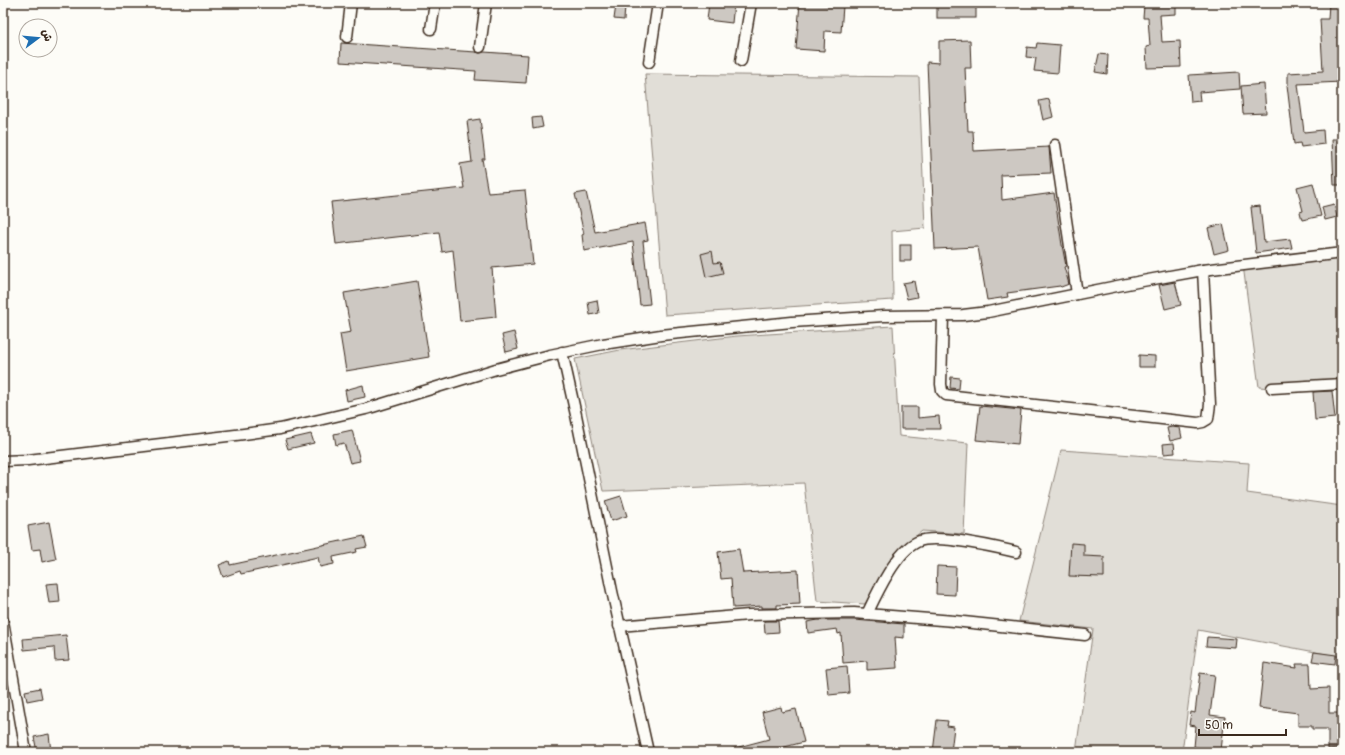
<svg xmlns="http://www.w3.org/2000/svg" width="1345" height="755" viewBox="0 0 1345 755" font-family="Pangolin,'Playpen Sans Arabic',sans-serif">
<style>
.green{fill:#e1ded7;stroke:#8e847a}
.building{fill:#cdc8c2;stroke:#3b2a1e}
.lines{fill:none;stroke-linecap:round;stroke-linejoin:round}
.minor-casing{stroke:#3b2a1e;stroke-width:13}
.minor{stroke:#fdfcf7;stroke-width:10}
</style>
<rect width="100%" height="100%" fill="#fdfcf7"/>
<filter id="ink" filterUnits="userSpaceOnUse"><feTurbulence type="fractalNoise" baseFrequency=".025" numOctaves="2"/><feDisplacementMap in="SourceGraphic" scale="8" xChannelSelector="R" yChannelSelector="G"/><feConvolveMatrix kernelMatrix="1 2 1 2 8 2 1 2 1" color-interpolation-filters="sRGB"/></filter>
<g filter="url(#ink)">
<!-- green -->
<g class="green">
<polygon points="645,74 919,77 925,228 892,231 893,300 665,315"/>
<polygon points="1342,253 1342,384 1272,388 1259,387 1243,265"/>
<polygon points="893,326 899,436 968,443 964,534 922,531 894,554 865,604 817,601 804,483 603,491 575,359 620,350 737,336"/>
<polygon points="1061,450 1249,463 1247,493 1342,506 1342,657 1198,630 1182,752 1076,751 1093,629 1019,621"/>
</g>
<!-- building -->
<g class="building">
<polygon points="709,3 734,3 732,23 707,20"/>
<polygon points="800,3 843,6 841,32 825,31 824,51 796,49"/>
<rect x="937" y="3" width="39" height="15"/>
<polygon points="1329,3 1340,3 1342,33 1342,82 1298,84 1304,132 1323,130 1324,144 1301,147 1300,143 1294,144 1287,85 1288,85 1288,73 1323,71 1320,19 1328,19"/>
<polygon points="1176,4 1176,14 1160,15 1162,42 1180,41 1181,67 1147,68 1146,47 1150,46 1148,18 1143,18 1144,6"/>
<polygon points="616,5 625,6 624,20 614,19"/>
<polygon points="970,40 971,68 965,68 968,131 973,131 974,151 1049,147 1051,173 1001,175 1002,200 1054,193 1062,245 1066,266 1064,267 1069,284 1061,287 1060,286 1007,293 1008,297 987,300 978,247 935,249 927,62 939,63 939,41"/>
<polygon points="341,43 476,52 480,53 484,52 528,55 526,83 475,80 476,71 340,62"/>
<polygon points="1037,43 1060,45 1058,73 1034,71 1036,58 1026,57 1027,47 1036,48"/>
<polygon points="1099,54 1108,55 1107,74 1095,72"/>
<polygon points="1239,72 1240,89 1199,92 1200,101 1191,102 1189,75"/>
<polygon points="1264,84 1266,113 1243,114 1241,86"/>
<polygon points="1049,99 1053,117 1043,120 1039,101"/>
<polygon points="541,117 543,127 533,129 532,118"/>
<polygon points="480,119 485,159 482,159 488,193 525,190 533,264 492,268 496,317 460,321 453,250 442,252 439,232 336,244 331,202 464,188 460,164 472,162 467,121"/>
<polygon points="1332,139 1342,139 1342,185 1334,185"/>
<polygon points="1313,183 1321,216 1302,220 1300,212 1303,211 1297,187"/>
<polygon points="586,192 595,232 645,223 648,240 643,241 650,304 640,305 633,242 584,251 582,235 584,234 575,194"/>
<polygon points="1334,204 1337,217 1325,220 1322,207"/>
<polygon points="1260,206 1264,242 1290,239 1292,248 1256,253 1251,207"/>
<polygon points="1223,224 1229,250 1214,254 1208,228"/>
<rect x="900" y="245" width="11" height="16"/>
<polygon points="712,251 714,263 720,262 723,273 706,277 701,254"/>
<polygon points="417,281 429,357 346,371 340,334 351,332 344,293"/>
<polygon points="914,281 917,297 907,299 903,283"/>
<polygon points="1175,282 1181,305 1165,309 1159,285"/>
<polygon points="597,300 599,313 590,315 588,302"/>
<polygon points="514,332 518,349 506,352 502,335"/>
<polygon points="1139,355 1155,356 1155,367 1139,367"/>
<polygon points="951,377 960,378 959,389 950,388"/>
<polygon points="363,385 365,397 347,401 345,390"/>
<polygon points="1332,391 1335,418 1315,420 1313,392"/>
<polygon points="980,406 1021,410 1018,444 976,440"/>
<polygon points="901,407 918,407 918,418 939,416 940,429 901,429"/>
<polygon points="1172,427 1180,428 1182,438 1170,441 1167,428"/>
<polygon points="352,430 360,461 350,463 344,443 336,445 334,434"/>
<polygon points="311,434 314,443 288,449 285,440"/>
<polygon points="1174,443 1175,453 1164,454 1163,444"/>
<polygon points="621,496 627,516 611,521 605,501"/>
<polygon points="49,522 56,559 42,562 40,549 32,550 28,526"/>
<polygon points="364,536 367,547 356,549 357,552 333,557 334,564 320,567 318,557 241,574 240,571 223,577 219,565 229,561 230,565"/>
<polygon points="1071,543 1084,544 1084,556 1104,557 1104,577 1069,576"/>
<polygon points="739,549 743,573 798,570 800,604 777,605 777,608 762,608 762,606 733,608 731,578 721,579 718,552"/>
<polygon points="937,566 956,567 955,595 936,594"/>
<polygon points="58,583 60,602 49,603 46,584"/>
<polygon points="818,620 854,620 904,624 904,638 895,637 897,668 867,670 867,661 843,663 841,633 838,634 837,629 808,633 807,622"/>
<polygon points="764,621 778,621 779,632 765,633"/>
<polygon points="66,635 69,660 55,661 54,647 24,650 23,639"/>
<polygon points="1207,637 1237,639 1236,648 1206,646"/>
<polygon points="1314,652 1336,655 1335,664 1312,661"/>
<polygon points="1264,663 1297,668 1296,664 1310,664 1311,689 1329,688 1329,713 1342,713 1342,740 1337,740 1338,748 1328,749 1328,729 1312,729 1312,726 1298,726 1298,713 1259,708"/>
<polygon points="847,666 849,693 829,695 826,668"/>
<polygon points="1200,673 1215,675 1210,715 1225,717 1221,750 1194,747 1196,726 1189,725 1191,712 1195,713"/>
<polygon points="40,688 42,698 27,701 25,691"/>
<polygon points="781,707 782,712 796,709 804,742 765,752 731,752 731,749 769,739 762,712"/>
<polygon points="937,720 948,721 947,726 954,727 951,752 933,752"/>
<polygon points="49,734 51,752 37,752 34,737"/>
</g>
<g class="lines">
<!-- minor casing -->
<g class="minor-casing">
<g id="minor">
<polyline points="431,29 435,3"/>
<polyline points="347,37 351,3"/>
<polyline points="480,47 486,3"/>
<polyline points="741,61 751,3"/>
<polyline points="649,62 658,3"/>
<polyline points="1055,145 1077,294"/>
<polyline points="943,316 941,384 942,391 946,395 1198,423 1203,422 1208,419 1210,404 1203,270"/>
<polyline points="562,352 576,415 612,591 648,752"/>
<polyline points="1272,388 1342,384"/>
<polyline points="3,461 28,460 244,434 280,429 366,409 496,369 550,355 603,344 661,335 792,322 884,316 963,315 988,312 1137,282 1203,270 1342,253"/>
<path d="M867,614C877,593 896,552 917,542C936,533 994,547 1016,552"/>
<polyline points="3,621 26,752"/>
<polyline points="619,626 749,615 854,613 954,621 1085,635"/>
</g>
</g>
<!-- minor -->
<use href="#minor" class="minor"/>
</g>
</g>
<!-- margin -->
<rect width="1345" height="755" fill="none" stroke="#fdfcf7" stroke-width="16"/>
<rect x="8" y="8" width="1329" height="739" fill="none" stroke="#3b2a1e" stroke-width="1.5" filter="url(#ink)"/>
<!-- north arrow -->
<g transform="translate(38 38) rotate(74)"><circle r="19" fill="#fdfcf7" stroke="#afa8a0"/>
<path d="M0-3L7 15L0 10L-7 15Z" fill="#1f6fb2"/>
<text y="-6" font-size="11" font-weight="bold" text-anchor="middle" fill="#3b2a1e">ش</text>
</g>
<!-- scale -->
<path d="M1199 729v6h87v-6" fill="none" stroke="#3b2a1e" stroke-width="2"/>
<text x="1205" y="729" font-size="12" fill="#3b2a1e" stroke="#fdfcf7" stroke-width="3" paint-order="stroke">50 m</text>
</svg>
